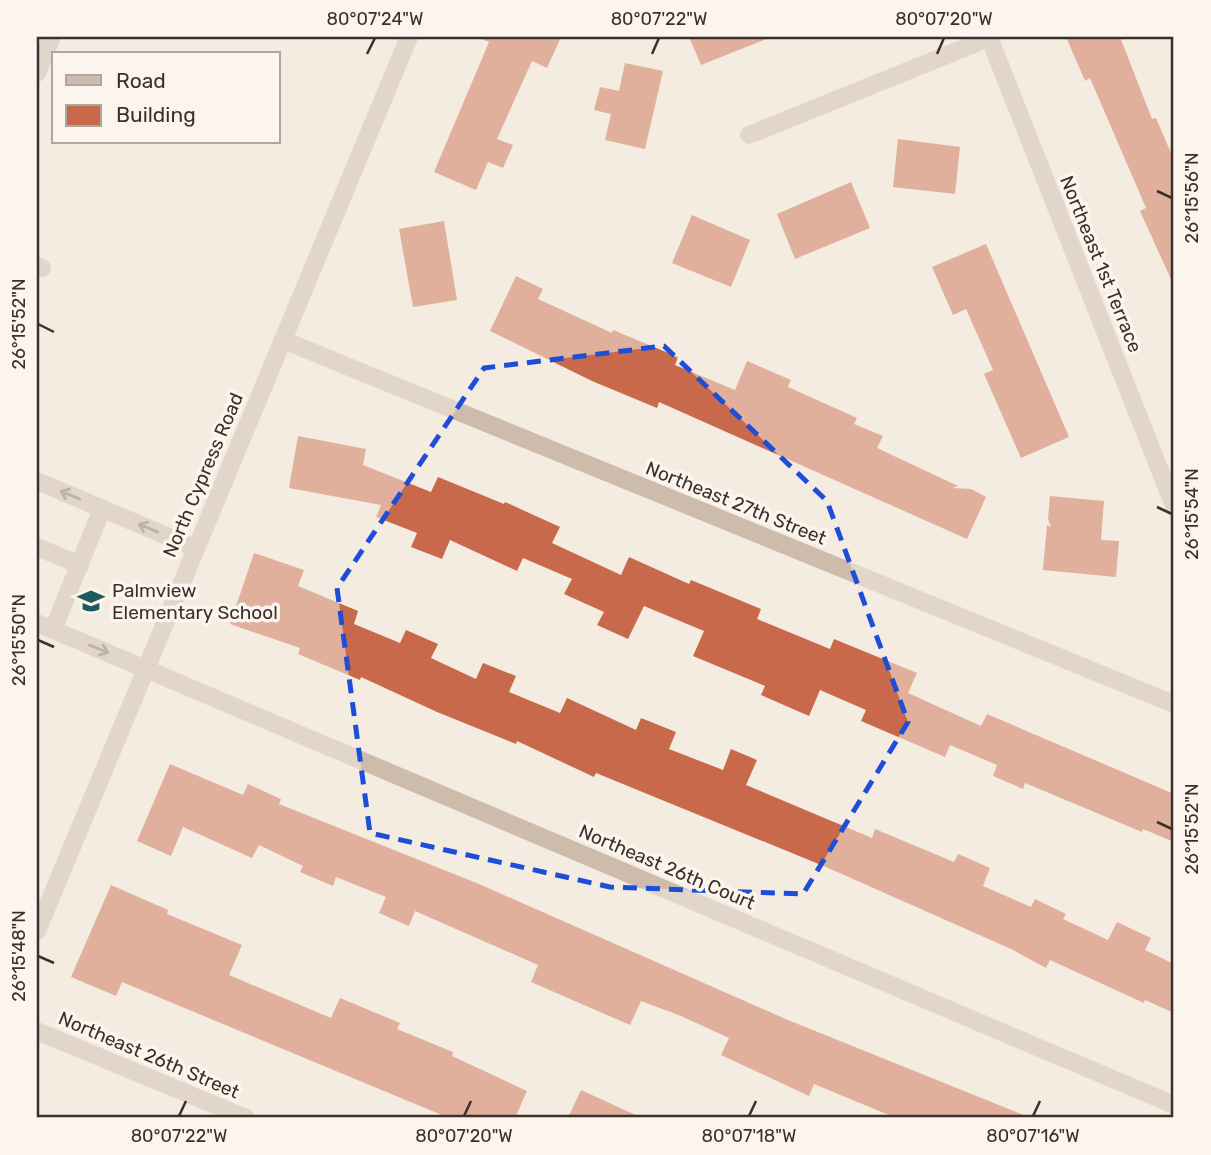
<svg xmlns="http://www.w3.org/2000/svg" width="1211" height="1155" viewBox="0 0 1211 1155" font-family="Rubik,sans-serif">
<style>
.building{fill:#c8694b}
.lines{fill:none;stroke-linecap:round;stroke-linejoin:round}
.minor{stroke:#cdbbac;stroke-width:18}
.oneway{stroke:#7d6f65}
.marked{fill:none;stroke:#1d4ed8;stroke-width:5;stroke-dasharray:14 9;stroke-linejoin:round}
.ticks{fill:none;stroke:#3b302b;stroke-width:2.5}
.labels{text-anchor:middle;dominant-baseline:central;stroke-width:7;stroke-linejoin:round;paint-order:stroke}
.street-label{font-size:19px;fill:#3b302b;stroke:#fbf5ee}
.poi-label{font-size:19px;fill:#3b302b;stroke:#fbf5ee;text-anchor:start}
.neatline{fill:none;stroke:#3b302b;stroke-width:2.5}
.ticks-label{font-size:18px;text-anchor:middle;fill:#3b302b}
</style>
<rect width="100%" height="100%" fill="#f4ebe1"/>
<!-- building -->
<g class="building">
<polygon points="477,37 561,37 547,68 532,61 497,139 513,145 503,168 488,162 476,190 434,172 489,42"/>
<polygon points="689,37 768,37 769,38 701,65"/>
<polygon points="1066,37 1120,37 1152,119 1156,118 1174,160 1174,286 1140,211 1146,208 1090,78 1085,81"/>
<polygon points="625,63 663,71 645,149 605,140 611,114 594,110 600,87 619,91"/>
<polygon points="898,139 960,147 955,194 893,187"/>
<polygon points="851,182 870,228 795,259 777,214"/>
<polygon points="692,215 750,240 731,287 672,263"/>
<polygon points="444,221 457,300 413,307 399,229"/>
<polygon points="986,244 1069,437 1021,458 984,374 993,370 966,309 953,315 932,267"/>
<polygon points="516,276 543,289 538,299 612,333 613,330 678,357 675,365 735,390 747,361 791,380 788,387 857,418 854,424 883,436 877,448 958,486 953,488 971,489 986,497 967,539 659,402 657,408 592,381 490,331"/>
<polygon points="298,436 366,449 363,465 431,492 438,477 504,504 505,502 560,527 552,543 621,575 629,557 689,584 691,580 761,609 757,619 830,649 834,639 917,673 908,693 981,726 987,714 1174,794 1174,842 1143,829 1142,832 1025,783 1023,789 993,776 997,765 950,745 945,757 861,721 866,710 820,690 809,716 761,695 765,686 693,656 704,631 644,606 628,639 597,625 604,612 564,594 572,579 523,558 517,571 450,540 442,559 411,547 417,533 376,517 381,505 289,488"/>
<polygon points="1050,496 1104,501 1101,540 1119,541 1116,577 1043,570 1047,525 1051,527 1048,519"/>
<polygon points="254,553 304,570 298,586 358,611 354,624 400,643 406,630 438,644 431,658 476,679 483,663 516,676 509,692 560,713 567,698 636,730 641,718 676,732 669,749 723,770 731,749 757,760 746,785 872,838 875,829 954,862 958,854 990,868 983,886 1031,907 1035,899 1066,914 1063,919 1108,940 1117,922 1151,938 1145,950 1174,964 1174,1013 1145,1000 1144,1003 1050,960 1046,968 1011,949 826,867 596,773 594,777 517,741 516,744 437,712 361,677 360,680 298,654 300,648 230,624"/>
<polygon points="170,764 243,795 248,784 281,799 279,804 479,884 788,1020 1031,1118 896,1118 814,1084 809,1096 721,1055 729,1038 681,1016 641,1001 630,1025 531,982 538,965 415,911 409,926 379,913 386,897 336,877 333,886 300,872 303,866 259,845 252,858 183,827 171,856 137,841"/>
<polygon points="111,885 168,910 167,914 242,945 229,975 331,1018 340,998 400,1023 397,1029 453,1052 452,1056 527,1091 515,1118 449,1118 122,982 116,996 71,977"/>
<polygon points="581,1090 642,1118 568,1118"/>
</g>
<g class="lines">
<!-- minor -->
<g class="minor">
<polyline points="989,37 1174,506"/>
<polyline points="37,73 52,37"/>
<polyline points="749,135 989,38"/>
<polyline points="37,266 42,268"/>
<polyline points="283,340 1174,704"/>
<polyline points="37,481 195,548"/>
<polyline points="37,547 80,565"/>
<polyline points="37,623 1174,1105"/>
<polyline points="53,630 102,509"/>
<polyline points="37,931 409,37"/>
<polyline points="37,1031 246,1118"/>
</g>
</g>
<!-- one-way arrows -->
<defs><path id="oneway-shaft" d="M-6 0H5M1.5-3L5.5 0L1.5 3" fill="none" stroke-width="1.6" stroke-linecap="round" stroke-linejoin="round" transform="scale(1.75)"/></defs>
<g class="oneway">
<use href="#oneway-shaft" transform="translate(70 495) rotate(-157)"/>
<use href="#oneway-shaft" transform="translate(148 528) rotate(-157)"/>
<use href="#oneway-shaft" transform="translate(99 649) rotate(22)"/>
</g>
<!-- marked area -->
<path d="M0 0H1211V1155H0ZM664,346L827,501L908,722L803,894L610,887L370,833L337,588L484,368Z" fill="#f4ebe1" fill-opacity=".55" fill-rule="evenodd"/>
<path class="marked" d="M664,346L827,501L908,722L803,894L610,887L370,833L337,588L484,368Z"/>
<!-- ticks -->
<path class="ticks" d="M367,54L375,38M652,54L659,38M937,54L944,38M1157,191L1172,198M38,324L54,332M1157,507L1172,514M38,640L54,647M1157,822L1172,829M38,956L54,963M179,1116L186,1101M464,1116L471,1101M749,1116L756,1101M1033,1116L1040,1101"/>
<!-- icons -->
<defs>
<g id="school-bare" transform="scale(2.1)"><path d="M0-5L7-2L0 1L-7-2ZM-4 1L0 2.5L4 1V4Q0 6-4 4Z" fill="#1f5a5e" stroke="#fbf5ee" stroke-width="2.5" paint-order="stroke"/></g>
</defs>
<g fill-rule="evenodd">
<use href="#school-bare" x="91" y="601"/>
</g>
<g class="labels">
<!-- street labels -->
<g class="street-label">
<text transform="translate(1101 264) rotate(68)">Northeast 1st Terrace</text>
<text transform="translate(203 475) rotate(-67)">North Cypress Road</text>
<text transform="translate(736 503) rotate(22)">Northeast 27th Street</text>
<text transform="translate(667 867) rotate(23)">Northeast 26th Court</text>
<text transform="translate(149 1055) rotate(23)">Northeast 26th Street</text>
</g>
<!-- poi labels -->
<g class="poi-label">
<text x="112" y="590">Palmview<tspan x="112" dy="22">Elementary School</tspan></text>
</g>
</g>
<!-- border -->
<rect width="1211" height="1155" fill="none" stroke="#fbf5ee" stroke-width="77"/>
<!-- legend -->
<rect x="52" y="52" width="228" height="91" fill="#fbf5ee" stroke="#aea6a0" stroke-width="2"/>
<rect x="66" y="75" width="35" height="10" fill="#cdbbac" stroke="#aea6a0" stroke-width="2"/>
<text x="116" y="88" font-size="21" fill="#3b302b">Road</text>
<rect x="66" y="105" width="35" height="21" fill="#c8694b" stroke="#aea6a0" stroke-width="2"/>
<text x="116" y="122" font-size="21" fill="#3b302b">Building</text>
<rect x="38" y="38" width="1134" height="1078" class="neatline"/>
<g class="ticks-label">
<text x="375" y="25">80°07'24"W</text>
<text x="659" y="25">80°07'22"W</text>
<text x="944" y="25">80°07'20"W</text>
<text transform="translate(1192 198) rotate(-90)" y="6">26°15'56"N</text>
<text transform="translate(19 324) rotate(-90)" y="6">26°15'52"N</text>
<text transform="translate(1192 514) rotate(-90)" y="6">26°15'54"N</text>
<text transform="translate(19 640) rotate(-90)" y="6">26°15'50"N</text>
<text transform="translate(1192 829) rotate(-90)" y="6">26°15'52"N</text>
<text transform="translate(19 956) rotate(-90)" y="6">26°15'48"N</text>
<text x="179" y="1142">80°07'22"W</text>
<text x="464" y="1142">80°07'20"W</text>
<text x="749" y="1142">80°07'18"W</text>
<text x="1033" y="1142">80°07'16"W</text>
</g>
</svg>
